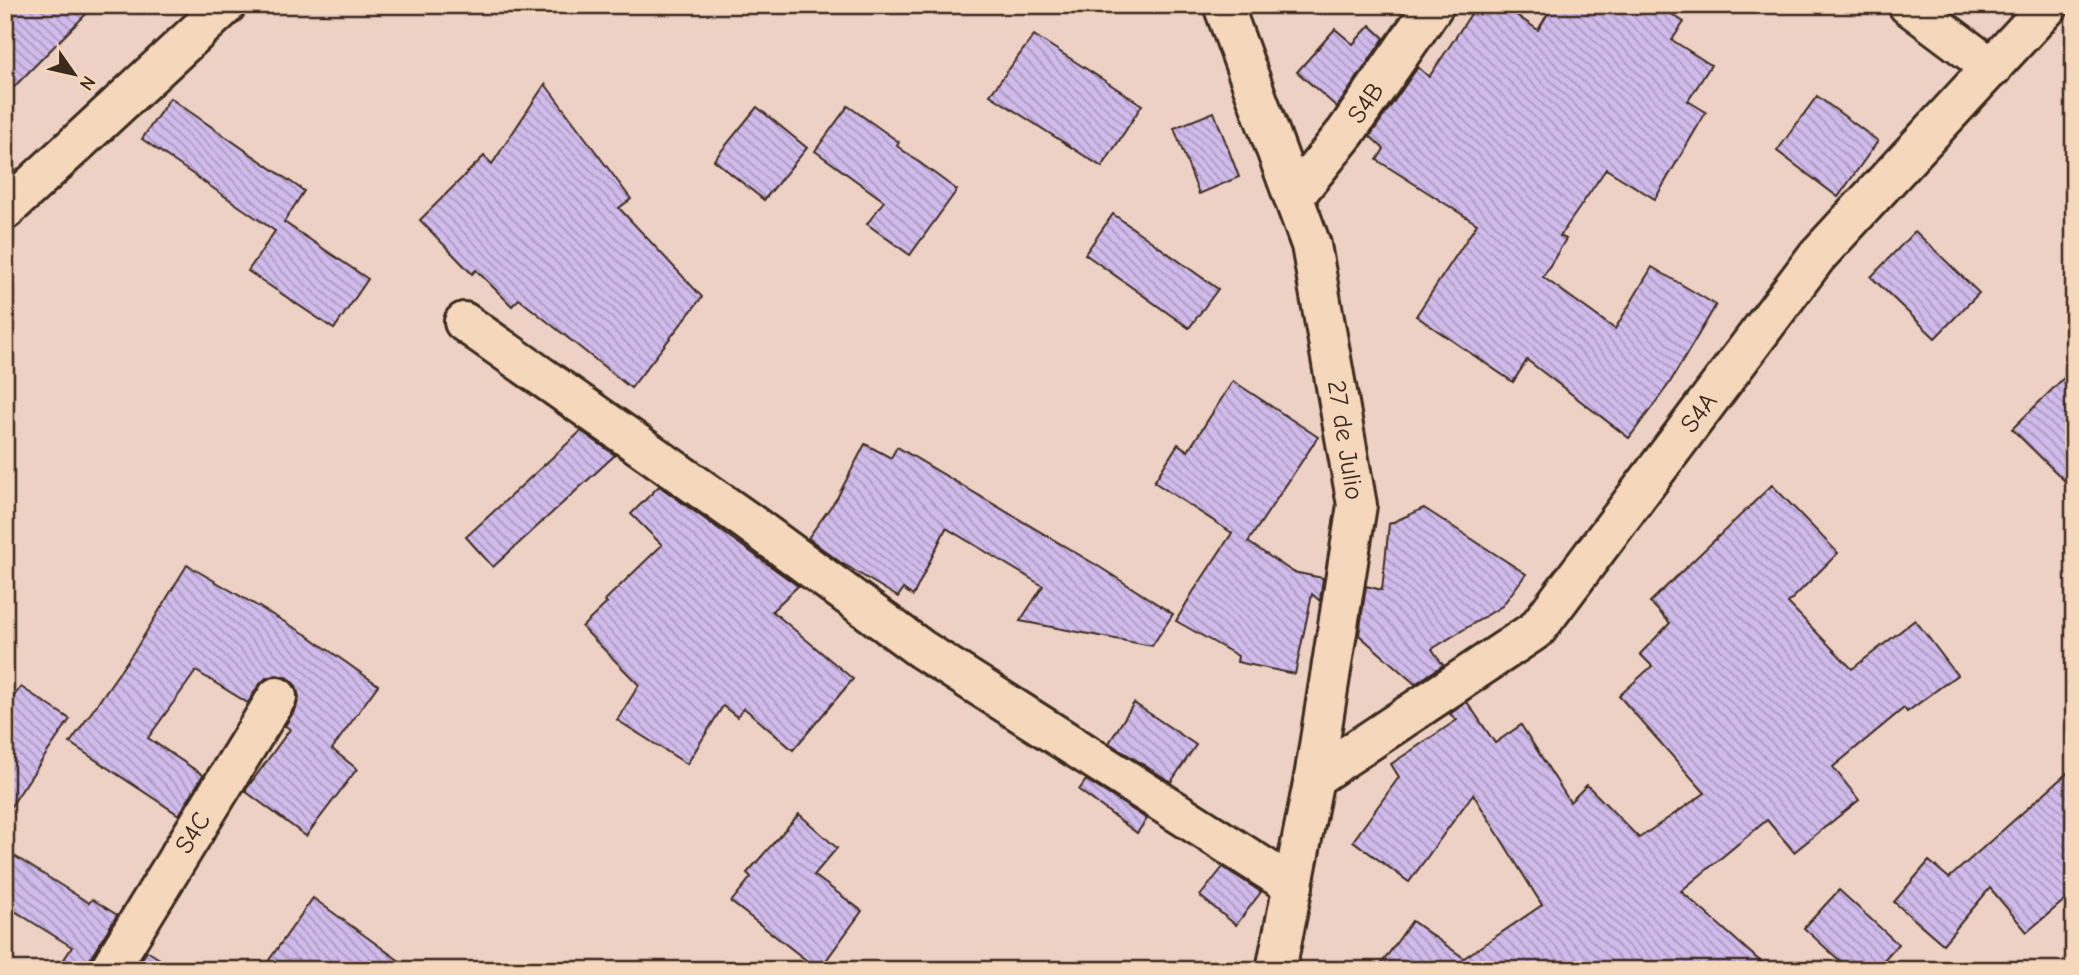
<svg xmlns="http://www.w3.org/2000/svg" width="2079" height="975" viewBox="0 0 2079 975" font-family="'Comic Neue',sans-serif">
<style>
.building{fill:url(#building-back-hatch);stroke:#3b2a1e;stroke-width:2}
.lines{fill:none;stroke-linecap:round;stroke-linejoin:round}
.street-casing{stroke:#3b2a1e;stroke-width:44}
.street{stroke:#f5d7bb;stroke-width:38}
.labels{text-anchor:middle;dominant-baseline:central;stroke-width:7;stroke-linejoin:round;paint-order:stroke}
.street-label{font-size:26px;fill:#3b2a1e;stroke:#f5d7bb}
</style>
<defs>
<pattern id="building-back-hatch" width="6" height="6" patternUnits="userSpaceOnUse" patternTransform="scale(1.75)"><rect width="6" height="6" fill="#d0bbeb"/><path d="M-1 5l2 2M0 0l6 6M5-1l2 2" fill="none" stroke="#aa98be"/></pattern>
</defs>
<rect width="100%" height="100%" fill="#eed1c5"/>
<filter id="ink" filterUnits="userSpaceOnUse"><feTurbulence type="fractalNoise" baseFrequency=".0143" numOctaves="2"/><feDisplacementMap in="SourceGraphic" scale="14" xChannelSelector="R" yChannelSelector="G"/><feConvolveMatrix kernelMatrix="1 2 1 2 8 2 1 2 1" color-interpolation-filters="sRGB"/></filter>
<g filter="url(#ink)">
<!-- building -->
<g class="building">
<polygon points="5,5 95,5 5,96"/>
<polygon points="1477,5 1502,5 1538,30 1553,5 1657,5 1684,22 1672,40 1711,65 1688,101 1706,112 1655,199 1606,169 1560,236 1566,239 1543,277 1615,329 1652,267 1716,305 1669,384 1629,438 1527,360 1513,382 1416,316 1477,224 1377,160 1384,149 1370,136 1418,67 1429,77"/>
<polygon points="1370,25 1384,38 1337,107 1297,72 1335,29 1353,44"/>
<polygon points="1034,35 1142,105 1102,167 990,95"/>
<polygon points="545,84 631,199 619,208 702,297 631,388 519,299 512,306 476,270 472,274 420,220 484,156 492,164"/>
<polygon points="1817,96 1878,141 1838,197 1777,151"/>
<polygon points="170,98 304,191 284,222 368,279 334,329 248,271 275,231 142,139"/>
<polygon points="848,106 899,142 897,146 957,190 910,255 867,224 884,201 815,151"/>
<polygon points="757,107 807,148 764,200 714,160"/>
<polygon points="1214,112 1239,177 1199,194 1174,128"/>
<polygon points="1113,214 1218,289 1189,328 1085,254"/>
<polygon points="1915,231 1979,293 1935,338 1871,277"/>
<polygon points="2074,368 2074,490 2012,429"/>
<polygon points="1233,381 1318,437 1248,542 1293,572 1323,578 1320,601 1312,594 1295,674 1237,662 1238,656 1176,621 1193,592 1232,533 1154,482 1178,444 1188,451"/>
<polygon points="581,431 615,455 493,567 466,537"/>
<polygon points="865,444 891,458 897,447 1098,566 1173,614 1152,646 1020,621 1043,586 946,528 913,596 903,589 898,597 840,562 808,538 837,498"/>
<polygon points="1772,485 1838,553 1788,603 1852,669 1915,620 1957,675 1907,712 1904,708 1833,767 1859,800 1794,852 1767,820 1681,891 1770,970 1377,970 1412,921 1464,958 1542,905 1473,794 1409,882 1353,841 1399,777 1391,764 1457,720 1450,714 1467,702 1495,743 1521,725 1570,802 1587,785 1639,838 1705,793 1619,696 1652,666 1640,654 1670,623 1650,602"/>
<polygon points="659,486 798,586 772,611 853,679 793,750 744,708 737,717 723,706 687,764 617,720 639,685 582,627 607,603 604,601 662,545 631,514"/>
<polygon points="1424,508 1526,574 1502,606 1432,649 1443,665 1415,684 1359,635 1366,586 1382,590 1389,524"/>
<polygon points="187,565 307,635 378,685 332,749 357,769 306,836 245,791 290,729 285,726 296,708 299,697 296,686 288,678 277,675 266,678 258,686 248,703 196,671 148,738 203,775 179,815 70,743 137,647"/>
<polygon points="21,687 70,719 5,815 5,707"/>
<polygon points="1134,703 1196,745 1171,782 1109,743"/>
<polygon points="2074,767 2074,892 2027,932 1990,888 1943,944 1894,902 1929,861 1949,878"/>
<polygon points="1086,780 1147,819 1137,833 1079,790"/>
<polygon points="799,814 837,848 814,875 862,911 819,970 731,902 751,877 747,873"/>
<polygon points="5,850 89,903 92,899 117,915 90,959 87,970 57,970 72,947 5,905"/>
<polygon points="1223,867 1261,892 1236,925 1200,896"/>
<polygon points="1839,890 1898,944 1875,970 1850,970 1804,928"/>
<polygon points="313,898 412,970 262,970"/>
<polygon points="147,951 177,970 135,970"/>
</g>
<g class="lines">
<!-- street casing -->
<g class="street-casing">
<g id="street">
<polyline points="1223,5 1311,245 1357,505 1314,778 1276,970"/>
<polyline points="1908,5 1992,68"/>
<polyline points="1294,197 1346,132 1434,5"/>
<polyline points="5,210 226,5"/>
<polyline points="464,322 747,521 921,649 1293,886"/>
<polyline points="1314,778 1537,629 1817,256 2049,5"/>
<polyline points="109,970 277,697"/>
</g>
</g>
<!-- street -->
<use href="#street" class="street"/>
</g>
</g>
<g class="labels">
<!-- street labels -->
<g class="street-label">
<text transform="translate(1366 103) rotate(-55)">S4B</text>
<text transform="translate(1699 413) rotate(-53)">S4A</text>
<text transform="translate(1345 440) rotate(81)">27 de Julio</text>
<text transform="translate(193 833) rotate(-58)">S4C</text>
</g>
</g>
<!-- margin -->
<rect width="2079" height="975" fill="none" stroke="#f5d7bb" stroke-width="28"/>
<rect x="14" y="14" width="2051" height="947" fill="none" stroke="#3b2a1e" stroke-width="2.5" filter="url(#ink)"/>
<!-- north arrow -->
<g transform="translate(74 74) rotate(124)" stroke="#f5d7bb" stroke-width="5" paint-order="stroke">
<path d="M0-5L12 26L0 18L-12 26Z" fill="#3b2a1e"/>
<text y="-10" font-size="19" font-weight="bold" text-anchor="middle" fill="#3b2a1e">N</text>
</g>
</svg>
